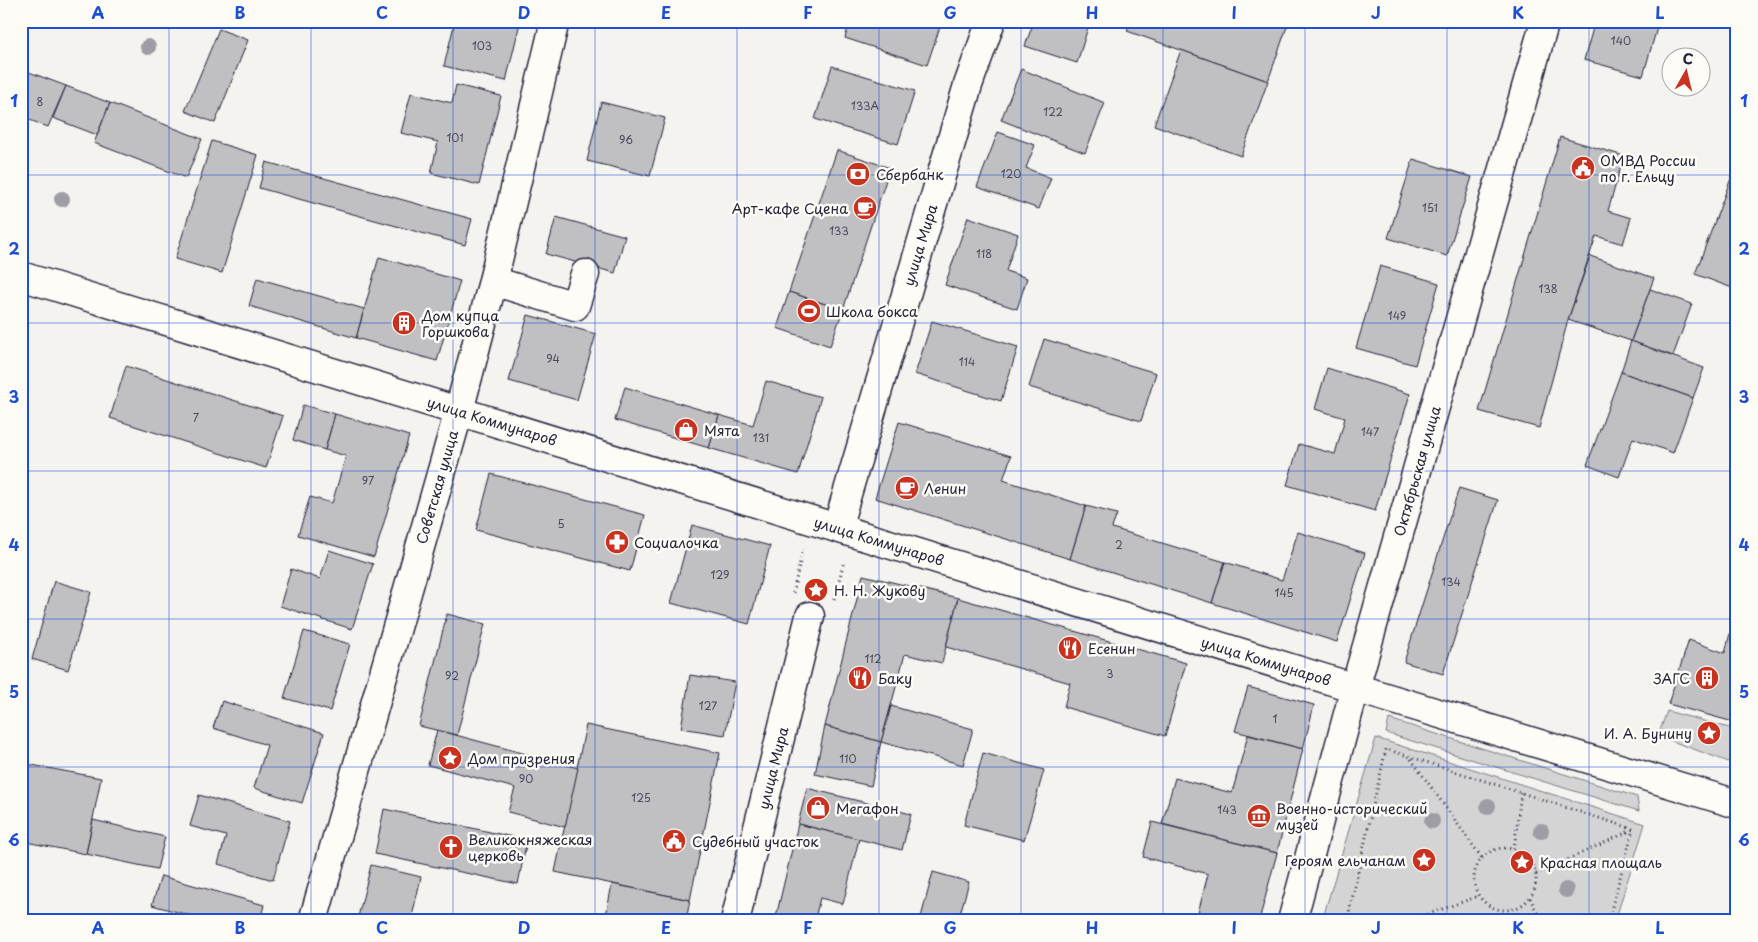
<svg xmlns="http://www.w3.org/2000/svg" width="1758" height="942" viewBox="0 0 1758 942" font-family="'Playpen Sans',sans-serif">
<style>
.green{fill:#d5d4d5;stroke:#7c7b88}
.building{fill:#c0bfc2;stroke:#22223b}
.lines{fill:none;stroke-linecap:round;stroke-linejoin:round}
.minor-casing{stroke:#22223b;stroke-width:31}
.path{stroke:#22223b;stroke-width:3;stroke-dasharray:1 4;stroke-linecap:butt}
.minor{stroke:#fdfcf7;stroke-width:28}
.tree{fill:#9e9da5}
.grid{fill:none;stroke:#1d4ed8;stroke-width:1;stroke-opacity:0.55}
.labels{text-anchor:middle;dominant-baseline:central;stroke-width:5;stroke-linejoin:round;paint-order:stroke}
.number-label{font-size:11px;fill:#4a495d}
.poi-label{font-size:14px;fill:#22223b;stroke:#fdfcf7;text-anchor:start}
.street-label{font-size:14px;fill:#22223b;stroke:#fdfcf7}
.neatline{fill:none;stroke:#1d4ed8;stroke-width:2}
.grid-label{font-size:16px;text-anchor:middle;font-weight:bold;fill:#1d4ed8}
</style>
<rect width="100%" height="100%" fill="#f4f3ef"/>
<filter id="ink" filterUnits="userSpaceOnUse"><feTurbulence type="fractalNoise" baseFrequency=".02" numOctaves="2"/><feDisplacementMap in="SourceGraphic" scale="10" xChannelSelector="R" yChannelSelector="G"/><feConvolveMatrix kernelMatrix="1 2 1 2 8 2 1 2 1" color-interpolation-filters="sRGB"/></filter>
<g filter="url(#ink)">
<!-- green -->
<g class="green">
<polygon points="1667,711 1737,730 1737,765 1658,736"/>
<polygon points="1389,719 1637,797 1639,811 1386,733"/>
<polygon points="1376,738 1645,824 1615,921 1322,921"/>
</g>
<!-- building -->
<g class="building">
<polygon points="455,21 520,23 506,81 444,66"/>
<polygon points="850,21 942,21 927,65 845,38"/>
<polygon points="1034,21 1090,21 1077,63 1025,46"/>
<polygon points="1130,21 1289,21 1268,81 1127,31"/>
<polygon points="1595,21 1659,21 1643,76 1584,60"/>
<polygon points="219,29 248,40 215,123 185,111"/>
<polygon points="1181,50 1268,81 1241,156 1154,125"/>
<polygon points="832,66 915,91 898,144 815,119"/>
<polygon points="21,69 66,86 48,127 22,117 21,120"/>
<polygon points="1021,69 1105,103 1085,153 1001,120"/>
<polygon points="456,85 501,96 479,185 431,173 438,142 401,133 411,93 452,103"/>
<polygon points="66,86 110,103 97,135 53,118"/>
<polygon points="601,102 665,118 650,176 587,161"/>
<polygon points="110,103 202,139 186,178 94,143"/>
<polygon points="998,132 1035,145 1026,168 1051,178 1039,209 977,187"/>
<polygon points="1560,137 1624,156 1608,211 1631,218 1623,244 1596,236 1568,320 1539,428 1479,411"/>
<polygon points="212,141 258,155 222,273 175,259"/>
<polygon points="837,150 890,168 843,310 789,292"/>
<polygon points="1413,159 1472,177 1447,256 1388,238"/>
<polygon points="266,162 472,219 465,245 259,188"/>
<polygon points="1733,173 1737,174 1735,289 1695,274"/>
<polygon points="556,217 625,236 615,273 546,254"/>
<polygon points="968,217 1018,234 1006,271 1027,278 1017,309 945,285"/>
<polygon points="1590,256 1654,278 1631,341 1568,320"/>
<polygon points="379,257 460,281 437,361 356,338"/>
<polygon points="1380,266 1439,283 1415,365 1356,348"/>
<polygon points="257,278 364,309 356,338 249,306"/>
<polygon points="1650,289 1692,304 1673,356 1631,341"/>
<polygon points="789,292 843,310 830,346 777,328"/>
<polygon points="528,315 596,334 577,400 509,381"/>
<polygon points="932,321 1018,347 1001,401 915,374"/>
<polygon points="1044,339 1156,373 1141,421 1029,387"/>
<polygon points="1631,341 1704,368 1693,398 1621,372"/>
<polygon points="126,366 283,416 266,468 110,418"/>
<polygon points="1327,368 1410,394 1375,511 1287,485 1299,444 1335,454 1345,418 1315,409"/>
<polygon points="1621,372 1693,398 1673,453 1633,438 1619,477 1587,465"/>
<polygon points="766,381 821,397 798,474 709,448 719,415 753,425"/>
<polygon points="625,387 719,415 709,448 615,420"/>
<polygon points="303,405 335,414 325,450 293,440"/>
<polygon points="335,414 409,436 374,557 298,535 310,497 332,503 346,456 325,450"/>
<polygon points="899,422 1011,456 1003,480 1086,506 1070,559 875,498"/>
<polygon points="491,474 645,515 630,571 476,530"/>
<polygon points="1459,488 1498,500 1443,674 1404,662"/>
<polygon points="1086,506 1117,514 1112,528 1225,562 1212,603 1070,559"/>
<polygon points="692,525 770,546 749,624 671,603"/>
<polygon points="1298,532 1365,553 1337,642 1212,603 1225,562 1282,580"/>
<polygon points="329,550 373,564 352,629 280,606 291,569 320,579"/>
<polygon points="863,575 958,598 942,663 905,654 881,742 825,726"/>
<polygon points="54,581 91,592 68,670 32,659"/>
<polygon points="958,598 1186,663 1165,736 1064,707 1070,683 946,647"/>
<polygon points="1737,606 1737,723 1668,704 1689,640 1725,653"/>
<polygon points="447,614 485,624 457,735 419,726"/>
<polygon points="304,631 350,644 330,711 284,698"/>
<polygon points="690,675 735,682 725,735 681,728"/>
<polygon points="1248,687 1314,705 1303,749 1235,731"/>
<polygon points="222,701 324,733 302,803 254,788 267,745 213,728"/>
<polygon points="891,706 973,729 963,765 881,742"/>
<polygon points="586,725 720,753 690,900 555,872"/>
<polygon points="825,726 881,742 871,786 815,774"/>
<polygon points="437,730 578,768 565,827 508,812 515,788 428,765"/>
<polygon points="1248,735 1303,749 1277,853 1162,824 1175,778 1232,793"/>
<polygon points="983,753 1044,770 1024,840 964,825"/>
<polygon points="21,763 101,778 86,854 21,841"/>
<polygon points="807,788 911,814 902,850 798,824"/>
<polygon points="199,795 290,821 273,880 218,864 226,836 190,826"/>
<polygon points="384,809 527,840 518,884 375,854"/>
<polygon points="93,820 165,837 157,869 86,854"/>
<polygon points="1152,822 1277,853 1259,921 1196,921 1208,874 1143,857"/>
<polygon points="798,824 859,839 843,904 820,898 816,914 837,921 775,921"/>
<polygon points="371,865 421,877 411,921 357,921"/>
<polygon points="933,872 969,882 958,921 920,921"/>
<polygon points="161,876 264,905 260,921 195,921 196,917 152,905"/>
<polygon points="612,884 690,900 686,921 605,921"/>
</g>
<g class="lines">
<!-- minor casing -->
<g class="minor-casing">
<g id="minor">
<polyline points="21,276 1355,688 1737,804"/>
<polyline points="493,281 575,306 585,274"/>
<polyline points="837,528 968,85 991,21"/>
<polyline points="313,921 459,411 493,281 555,21"/>
<polyline points="735,921 810,616"/>
<polyline points="1292,921 1355,688 1545,21"/>
</g>
</g>
<!-- path -->
<g class="path">
<polyline points="793,593 803,549"/>
<polyline points="834,599 844,562"/>
<polyline points="1411,759 1482,858"/>
<circle cx="1505" cy="879" r="31"/>
<polyline points="1514,849 1521,793"/>
<polyline points="1536,874 1632,830"/>
<polyline points="1530,898 1541,921"/>
<polyline points="1347,921 1386,749 1633,829"/>
<polyline points="1409,921 1479,896"/>
<polyline points="1608,921 1633,830"/>
</g>
<!-- minor -->
<use href="#minor" class="minor"/>
</g>
<!-- trees -->
<g class="tree">
<circle cx="148" cy="47" r="8"/>
<circle cx="62" cy="199" r="8"/>
<circle cx="1488" cy="806" r="8"/>
<circle cx="1432" cy="821" r="8"/>
<circle cx="1541" cy="831" r="8"/>
<circle cx="1566" cy="890" r="8"/>
</g>
</g>
<!-- grid -->
<path class="grid" d="M169,21V921M311,21V921M453,21V921M595,21V921M737,21V921M879,21V921M1021,21V921M1163,21V921M1305,21V921M1447,21V921M1589,21V921M21,175H1737M21,323H1737M21,471H1737M21,619H1737M21,767H1737"/>
<!-- icons -->
<defs>
<g id="civic-disc" transform="scale(1.25)"><circle r="9.5" fill="#c8321e" stroke="#fdfcf7"/><path d="M-.6-6.5H3V-4.5H.6V-3L4-1V1h2V6H-6V1h2V-1L-.6-3ZM-1.2 2.5V6h2.4V2.5Z" fill="#fff"/></g>
<g id="bank-disc" transform="scale(1.25)"><circle r="9.5" fill="#c8321e" stroke="#fdfcf7"/><path d="M-6-4H6V4H-6ZM0-2.3a2.3 2.3 0 1 0 0 4.6a2.3 2.3 0 1 0 0-4.6Z" fill="#fff"/></g>
<g id="cafe-disc" transform="scale(1.25)"><circle r="9.5" fill="#c8321e" stroke="#fdfcf7"/><path d="M-5.5-4.5H6V0H3Q3 3.5 0 3.5H-2.5Q-5.5 3.5-5.5 0ZM3-3.2v2h1.7v-2ZM-6 4.5H4V6H-6Z" fill="#fff"/></g>
<g id="stadium-disc" transform="scale(1.25)"><circle r="9.5" fill="#c8321e" stroke="#fdfcf7"/><path d="M0-5a6.5 5 0 1 0 0 10a6.5 5 0 1 0 0-10ZM-3.5-1.8h7v3.6h-7Z" fill="#fff"/></g>
<g id="building-disc" transform="scale(1.25)"><circle r="9.5" fill="#c8321e" stroke="#fdfcf7"/><path d="M-4-6H4V6H1V3H-1V6H-4ZM-2.5-4.3h1.7v1.8h-1.7ZM.8-4.3h1.7v1.8H.8ZM-2.5-1h1.7V.8h-1.7ZM.8-1h1.7V.8H.8Z" fill="#fff"/></g>
<g id="shop-disc" transform="scale(1.25)"><circle r="9.5" fill="#c8321e" stroke="#fdfcf7"/><path d="M-5-2.5h2.3a2.7 3.5 0 0 1 5.4 0H5L5.5 6h-11ZM-1.5-2.5h3a1.5 2.3 0 0 0-3 0Z" fill="#fff"/></g>
<g id="pharmacy-disc" transform="scale(1.25)"><circle r="9.5" fill="#c8321e" stroke="#fdfcf7"/><path d="M-2-6h4v4h4v4h-4v4h-4v-4h-4v-4h4Z" fill="#fff"/></g>
<g id="sight-disc" transform="scale(1.25)"><circle r="9.5" fill="#c8321e" stroke="#fdfcf7"/><path d="M0-6L1.8-2.2L6-1.7L2.9 1.2L3.7 5.4L0 3.3L-3.7 5.4L-2.9 1.2L-6-1.7L-1.8-2.2Z" fill="#fff"/></g>
<g id="restaurant-disc" transform="scale(1.25)"><circle r="9.5" fill="#c8321e" stroke="#fdfcf7"/><path d="M-5-6h1v4h1v-4h1v4h1v-4h1v5L-1.5 .5V6h-2V.5L-5-1ZM5-6V6H3V1.5H1.5Q1.5-4 5-6Z" fill="#fff"/></g>
<g id="museum-disc" transform="scale(1.25)"><circle r="9.5" fill="#c8321e" stroke="#fdfcf7"/><path d="M0-6L6-3V-2H-6V-3ZM-5-1h2V3h-2ZM-1-1h2V3h-2ZM3-1h2V3H3ZM-6 4H6V6H-6Z" fill="#fff"/></g>
<g id="church-disc" transform="scale(1.25)"><circle r="9.5" fill="#c8321e" stroke="#fdfcf7"/><path d="M-1.2-6h2.4v3.5h3.3v2.4h-3.3V6h-2.4V-.1h-3.3v-2.4h3.3Z" fill="#fff"/></g>
</defs>
<g fill-rule="evenodd">
<use href="#civic-disc" x="1583" y="168"/>
<use href="#bank-disc" x="858" y="174"/>
<use href="#cafe-disc" x="865" y="208"/>
<use href="#stadium-disc" x="809" y="311"/>
<use href="#building-disc" x="404" y="323"/>
<use href="#shop-disc" x="686" y="430"/>
<use href="#cafe-disc" x="907" y="488"/>
<use href="#pharmacy-disc" x="617" y="542"/>
<use href="#sight-disc" x="816" y="590"/>
<use href="#restaurant-disc" x="1070" y="648"/>
<use href="#restaurant-disc" x="860" y="678"/>
<use href="#building-disc" x="1707" y="678"/>
<use href="#sight-disc" x="1709" y="733"/>
<use href="#sight-disc" x="450" y="758"/>
<use href="#shop-disc" x="818" y="808"/>
<use href="#museum-disc" x="1259" y="816"/>
<use href="#civic-disc" x="674" y="841"/>
<use href="#church-disc" x="451" y="847"/>
<use href="#sight-disc" x="1424" y="860"/>
<use href="#sight-disc" x="1522" y="862"/>
</g>
<g class="labels">
<!-- number labels -->
<g class="number-label">
<text x="1621" y="40">140</text>
<text x="482" y="45">103</text>
<text x="40" y="101">8</text>
<text x="865" y="105">133А</text>
<text x="1053" y="111">122</text>
<text x="455" y="137">101</text>
<text x="626" y="139">96</text>
<text x="1011" y="173">120</text>
<text x="1430" y="207">151</text>
<text x="839" y="230">133</text>
<text x="984" y="253">118</text>
<text x="1548" y="288">138</text>
<text x="1397" y="315">149</text>
<text x="553" y="358">94</text>
<text x="967" y="361">114</text>
<text x="196" y="417">7</text>
<text x="1370" y="431">147</text>
<text x="761" y="437">131</text>
<text x="368" y="480">97</text>
<text x="561" y="523">5</text>
<text x="1119" y="544">2</text>
<text x="720" y="574">129</text>
<text x="1451" y="581">134</text>
<text x="1284" y="592">145</text>
<text x="873" y="658">112</text>
<text x="1110" y="673">3</text>
<text x="452" y="675">92</text>
<text x="708" y="705">127</text>
<text x="1275" y="718">1</text>
<text x="848" y="758">110</text>
<text x="526" y="778">90</text>
<text x="641" y="797">125</text>
<text x="1227" y="809">143</text>
</g>
<!-- poi labels -->
<g class="poi-label">
<text x="1600" y="160">ОМВД России<tspan x="1600" dy="16">по г. Ельцу</tspan></text>
<text x="876" y="174">Сбербанк</text>
<text x="848" y="208" text-anchor="end">Арт-кафе Сцена</text>
<text x="826" y="311">Школа бокса</text>
<text x="422" y="315">Дом купца<tspan x="422" dy="16">Горшкова</tspan></text>
<text x="704" y="430">Мята</text>
<text x="924" y="488">Ленин</text>
<text x="634" y="542">Социалочка</text>
<text x="834" y="590">Н. Н. Жукову</text>
<text x="1088" y="648">Есенин</text>
<text x="878" y="678">Баку</text>
<text x="1690" y="678" text-anchor="end">ЗАГС</text>
<text x="1692" y="733" text-anchor="end">И. А. Бунину</text>
<text x="468" y="758">Дом призрения</text>
<text x="836" y="808">Мегафон</text>
<text x="1276" y="808">Военно-исторический<tspan x="1276" dy="16">музей</tspan></text>
<text x="468" y="839">Великокняжеская<tspan x="468" dy="16">церковь</tspan></text>
<text x="692" y="841">Судебный участок</text>
<text x="1406" y="860" text-anchor="end">Героям ельчанам</text>
<text x="1540" y="862">Красная площаль</text>
</g>
<!-- street labels -->
<g class="street-label">
<text transform="translate(920 245) rotate(-73)">улица Мира</text>
<text transform="translate(492 421) rotate(17)">улица Коммунаров</text>
<text transform="translate(1417 471) rotate(-74)">Октябрьская улица</text>
<text transform="translate(437 487) rotate(-74)">Советская улица</text>
<text transform="translate(879 541) rotate(17)">улица Коммунаров</text>
<text transform="translate(1266 661) rotate(17)">улица Коммунаров</text>
<text transform="translate(773 768) rotate(-76)">улица Мира</text>
</g>
</g>
<!-- margin -->
<rect width="1758" height="942" fill="none" stroke="#fdfcf7" stroke-width="55"/>
<!-- north arrow -->
<g transform="translate(1686 72) rotate(8)"><circle r="24" fill="#fdfcf7" stroke="#a5a5ac"/>
<path d="M0-4L9 19L0 12L-9 19Z" fill="#c8321e"/>
<text y="-8" font-size="14" font-weight="bold" text-anchor="middle" fill="#22223b">С</text>
</g>
<rect x="28" y="28" width="1702" height="886" class="neatline"/>
<g class="grid-label">
<text x="98" y="19">A</text>
<text x="240" y="19">B</text>
<text x="382" y="19">C</text>
<text x="524" y="19">D</text>
<text x="666" y="19">E</text>
<text x="808" y="19">F</text>
<text x="950" y="19">G</text>
<text x="1092" y="19">H</text>
<text x="1234" y="19">I</text>
<text x="1376" y="19">J</text>
<text x="1518" y="19">K</text>
<text x="1660" y="19">L</text>
<text x="14" y="107">1</text>
<text x="1744" y="107">1</text>
<text x="14" y="255">2</text>
<text x="1744" y="255">2</text>
<text x="14" y="403">3</text>
<text x="1744" y="403">3</text>
<text x="14" y="551">4</text>
<text x="1744" y="551">4</text>
<text x="14" y="698">5</text>
<text x="1744" y="698">5</text>
<text x="14" y="846">6</text>
<text x="1744" y="846">6</text>
<text x="98" y="934">A</text>
<text x="240" y="934">B</text>
<text x="382" y="934">C</text>
<text x="524" y="934">D</text>
<text x="666" y="934">E</text>
<text x="808" y="934">F</text>
<text x="950" y="934">G</text>
<text x="1092" y="934">H</text>
<text x="1234" y="934">I</text>
<text x="1376" y="934">J</text>
<text x="1518" y="934">K</text>
<text x="1660" y="934">L</text>
</g>
</svg>
